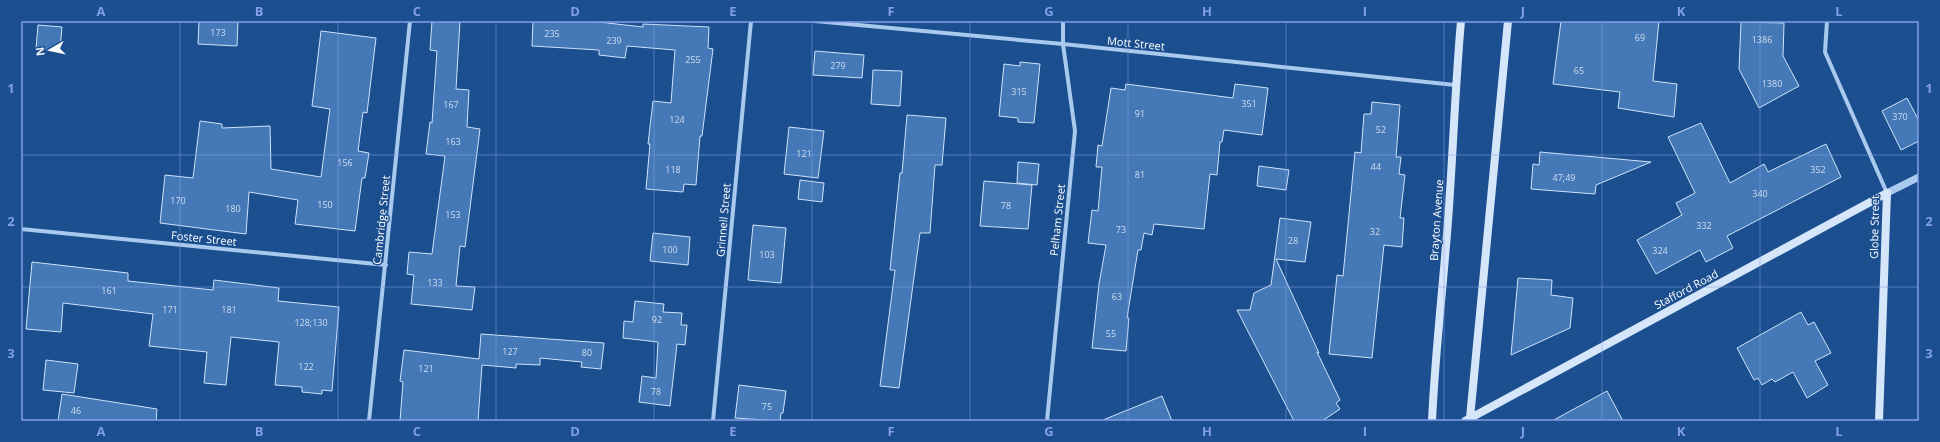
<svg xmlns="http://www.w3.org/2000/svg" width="1940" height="442" viewBox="0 0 1940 442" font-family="'Open Sans',sans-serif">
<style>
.building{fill:#4478b7;stroke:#cfe3fa}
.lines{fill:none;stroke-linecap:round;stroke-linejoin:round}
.minor{stroke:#a9c9ee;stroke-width:4}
.tertiary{stroke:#a9c9ee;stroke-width:7}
.secondary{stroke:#d6e6fa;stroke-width:8}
.grid{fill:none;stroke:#839eea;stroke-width:1;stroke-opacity:0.55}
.labels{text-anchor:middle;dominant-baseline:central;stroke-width:3;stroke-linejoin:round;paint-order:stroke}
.number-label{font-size:9px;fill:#d0dded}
.street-label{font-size:11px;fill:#fff;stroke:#1b4f8f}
.neatline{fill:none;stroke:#839eea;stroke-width:1.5}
.grid-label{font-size:13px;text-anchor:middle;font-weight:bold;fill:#839eea}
</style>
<rect width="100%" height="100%" fill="#1b4f8f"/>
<!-- building -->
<g class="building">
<polygon points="199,21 238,21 237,46 198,44"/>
<polygon points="432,21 460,21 456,89 469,90 467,127 480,129 465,247 460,246 456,286 475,287 472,310 411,304 414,275 407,274 409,252 432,254 445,156 426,154 430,122 432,123 437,51 430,50"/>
<polygon points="533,21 590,21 643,27 643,24 709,27 708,48 713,49 702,136 700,136 696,185 684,184 683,192 646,189 650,144 648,144 653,101 671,103 675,50 627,46 625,58 599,55 599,50 532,46"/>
<polygon points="1561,21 1659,21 1653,81 1677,84 1674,117 1618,108 1620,92 1553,84"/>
<polygon points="1741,22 1784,23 1783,56 1799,86 1759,108 1739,69"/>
<polygon points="38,25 62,27 60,50 36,49"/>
<polygon points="321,31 376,38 367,113 363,112 358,151 369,153 365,178 362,178 355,231 295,224 298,200 249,192 246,234 160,223 165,175 193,178 200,121 222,124 222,128 270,126 271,169 321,177 330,109 312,106"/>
<polygon points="815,51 864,55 862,78 813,75"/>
<polygon points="1020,62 1040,64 1034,123 1018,122 1018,118 999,116 1004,64 1020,66"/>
<polygon points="873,70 902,71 900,106 871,104"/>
<polygon points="1126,84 1233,98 1235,84 1268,88 1262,135 1224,130 1222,142 1220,142 1217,175 1210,174 1204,229 1154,224 1152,235 1144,233 1141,250 1138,250 1127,318 1129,318 1126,351 1092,348 1099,284 1106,245 1088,243 1092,210 1098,211 1102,167 1096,167 1098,145 1102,146 1111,88 1125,90"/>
<polygon points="1907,98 1919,121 1919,141 1901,150 1882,111"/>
<polygon points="1372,102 1400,105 1396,157 1401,157 1399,174 1405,175 1400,218 1404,218 1402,247 1384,245 1372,358 1329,354 1337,275 1343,276 1355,152 1361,153 1364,114 1371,114"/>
<polygon points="907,115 946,118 942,165 935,165 930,233 920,233 899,388 880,386 895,270 890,270 900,173 902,173"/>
<polygon points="1701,123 1730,183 1764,164 1768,172 1826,144 1841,177 1727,236 1733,248 1706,262 1700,250 1656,274 1637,240 1682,215 1676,203 1695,193 1668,137"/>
<polygon points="789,127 824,131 818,178 784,174"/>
<polygon points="1540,152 1651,162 1596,185 1595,194 1531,189 1533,164 1539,165"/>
<polygon points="1018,162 1039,164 1037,185 1017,183"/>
<polygon points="1259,166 1289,170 1286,190 1257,186"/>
<polygon points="800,180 824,183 822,202 798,199"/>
<polygon points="984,181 1032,185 1028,229 980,226"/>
<polygon points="1280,218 1311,222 1305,262 1276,259 1319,353 1317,352 1340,400 1336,403 1340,409 1322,421 1294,421 1237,310 1250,310 1254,293 1271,285"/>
<polygon points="753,225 786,228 781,283 748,280"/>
<polygon points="653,233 690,237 688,265 650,261"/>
<polygon points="32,262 128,273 128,281 213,290 214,280 279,288 278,301 339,307 332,391 322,390 322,394 302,392 302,387 275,385 279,342 231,337 226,385 204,383 207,352 149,346 153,314 63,303 61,332 26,329"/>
<polygon points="1518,278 1552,280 1551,295 1573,298 1570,328 1511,355"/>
<polygon points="635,301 664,304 663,312 682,313 681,325 687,325 685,345 677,344 670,406 639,402 642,376 656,378 658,342 623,338 624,321 633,322"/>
<polygon points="1801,312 1808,325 1814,322 1831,353 1815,361 1828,385 1807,398 1793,372 1775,382 1772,379 1762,385 1758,378 1754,380 1737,348"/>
<polygon points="481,334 604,343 601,369 581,367 582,362 540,358 540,365 516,364 516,368 482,365 478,421 400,421 403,382 400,381 404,350 479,359"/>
<polygon points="46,360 78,364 74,393 43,390"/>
<polygon points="739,385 786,391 783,413 781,413 780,421 735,418"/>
<polygon points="1607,391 1623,421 1552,421"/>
<polygon points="62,394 157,409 156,421 58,421"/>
<polygon points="1162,396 1172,421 1103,421 1103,420"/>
</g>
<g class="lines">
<!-- minor -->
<g class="minor">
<polyline points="815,21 1063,44 1455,85"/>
<polyline points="1827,21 1825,52 1887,193"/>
<polyline points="21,229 386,265"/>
<polyline points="369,421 410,21"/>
<polyline points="713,421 751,21"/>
<polyline points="1047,421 1075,131 1063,44 1063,21"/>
</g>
<!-- tertiary -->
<polyline class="tertiary" points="1887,193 1919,177"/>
<!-- secondary -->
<g class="secondary">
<polyline points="1470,418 1508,21"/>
<path d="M1432,421C1435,354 1443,288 1448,221C1453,154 1455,88 1461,21"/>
<polyline points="1465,421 1887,193"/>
<polyline points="1879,421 1887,193"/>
</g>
</g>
<!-- grid -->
<path class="grid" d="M180,21V421M338,21V421M496,21V421M654,21V421M812,21V421M970,21V421M1128,21V421M1286,21V421M1444,21V421M1602,21V421M1760,21V421M21,155H1919M21,287H1919"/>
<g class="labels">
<!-- number labels -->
<g class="number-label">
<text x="218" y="32">173</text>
<text x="552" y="33">235</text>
<text x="1640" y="37">69</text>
<text x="1762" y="39">1386</text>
<text x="614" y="40">239</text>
<text x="693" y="59">255</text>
<text x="838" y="65">279</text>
<text x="1579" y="70">65</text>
<text x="1772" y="83">1380</text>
<text x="1019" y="91">315</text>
<text x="1249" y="103">351</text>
<text x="451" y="104">167</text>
<text x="1140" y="113">91</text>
<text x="1900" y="116">370</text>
<text x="677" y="119">124</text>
<text x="1381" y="129">52</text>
<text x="453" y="141">163</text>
<text x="804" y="153">121</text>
<text x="345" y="162">156</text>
<text x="1376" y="166">44</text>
<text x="673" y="169">118</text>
<text x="1818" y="169">352</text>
<text x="1140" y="174">81</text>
<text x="1564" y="177">47;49</text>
<text x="1760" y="193">340</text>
<text x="178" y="200">170</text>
<text x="325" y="204">150</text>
<text x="1006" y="205">78</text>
<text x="233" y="208">180</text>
<text x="453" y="214">153</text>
<text x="1704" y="225">332</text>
<text x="1121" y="229">73</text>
<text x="1375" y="231">32</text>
<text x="1293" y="240">28</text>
<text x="670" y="249">100</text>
<text x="1660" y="250">324</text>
<text x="767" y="254">103</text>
<text x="435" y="282">133</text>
<text x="109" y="290">161</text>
<text x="1117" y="296">63</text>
<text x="170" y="309">171</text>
<text x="229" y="309">181</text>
<text x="657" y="319">92</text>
<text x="311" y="322">128;130</text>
<text x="1111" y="333">55</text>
<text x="510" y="351">127</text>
<text x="587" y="352">80</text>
<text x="306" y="366">122</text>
<text x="426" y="368">121</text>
<text x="656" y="391">78</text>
<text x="767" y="406">75</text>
<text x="76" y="410">46</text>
</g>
<!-- street labels -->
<g class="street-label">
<text transform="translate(1136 43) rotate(6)">Mott Street</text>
<text transform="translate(381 220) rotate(-84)">Cambridge Street</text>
<text transform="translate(723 220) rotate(-85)">Grinnell Street</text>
<text transform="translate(1057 220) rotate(-84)">Pelham Street</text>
<text transform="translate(1436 220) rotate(-86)">Brayton Avenue</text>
<text transform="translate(1874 227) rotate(-89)">Globe Street</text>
<text transform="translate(204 238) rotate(6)">Foster Street</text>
<text transform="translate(1686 289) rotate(-28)">Stafford Road</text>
</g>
</g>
<!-- border -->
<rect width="1940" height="442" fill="none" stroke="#1b4f8f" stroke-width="44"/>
<!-- north arrow -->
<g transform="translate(50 50) rotate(261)" stroke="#1b4f8f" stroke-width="3" paint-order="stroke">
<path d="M0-3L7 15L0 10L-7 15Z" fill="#ffffff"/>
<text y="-6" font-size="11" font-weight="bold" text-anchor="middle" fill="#ffffff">N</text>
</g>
<rect x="22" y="22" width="1896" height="398" class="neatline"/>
<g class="grid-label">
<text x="101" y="16">A</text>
<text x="259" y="16">B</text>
<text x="417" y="16">C</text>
<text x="575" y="16">D</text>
<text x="733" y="16">E</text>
<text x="891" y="16">F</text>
<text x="1049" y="16">G</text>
<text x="1207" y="16">H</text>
<text x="1365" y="16">I</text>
<text x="1523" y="16">J</text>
<text x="1681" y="16">K</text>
<text x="1839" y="16">L</text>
<text x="11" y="93">1</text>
<text x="1929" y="93">1</text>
<text x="11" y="226">2</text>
<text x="1929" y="226">2</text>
<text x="11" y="358">3</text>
<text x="1929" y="358">3</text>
<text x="101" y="436">A</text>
<text x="259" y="436">B</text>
<text x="417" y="436">C</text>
<text x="575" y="436">D</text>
<text x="733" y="436">E</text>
<text x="891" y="436">F</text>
<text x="1049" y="436">G</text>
<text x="1207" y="436">H</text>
<text x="1365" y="436">I</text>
<text x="1523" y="436">J</text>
<text x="1681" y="436">K</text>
<text x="1839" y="436">L</text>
</g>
</svg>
